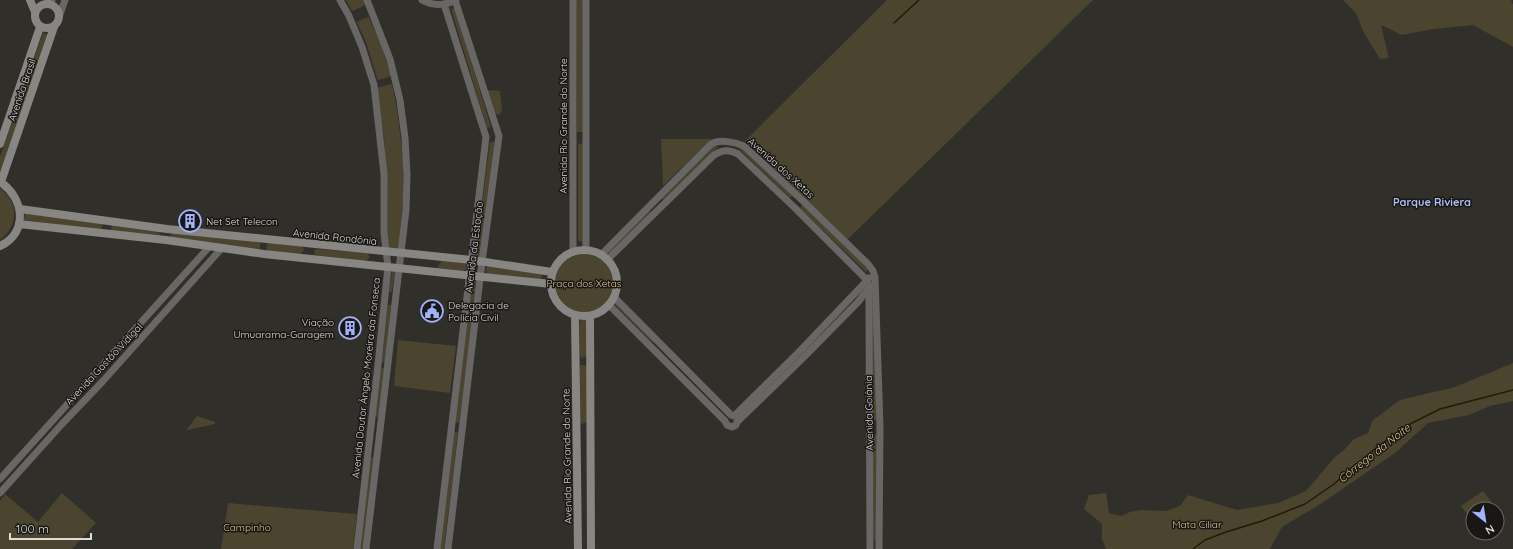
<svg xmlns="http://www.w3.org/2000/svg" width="1513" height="549" viewBox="0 0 1513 549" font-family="Quicksand,sans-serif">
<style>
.green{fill:#4b442e}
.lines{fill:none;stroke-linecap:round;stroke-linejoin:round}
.stream{stroke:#241b01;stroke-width:1.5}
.tertiary{stroke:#686765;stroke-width:7}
.secondary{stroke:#878682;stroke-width:8}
.labels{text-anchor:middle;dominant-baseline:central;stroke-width:3;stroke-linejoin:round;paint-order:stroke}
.street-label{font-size:10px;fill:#dddcd9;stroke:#181715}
.poi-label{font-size:10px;fill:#dddcd9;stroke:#181715;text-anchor:start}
.park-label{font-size:10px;fill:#ddc787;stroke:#181715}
.neighbourhood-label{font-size:11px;font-weight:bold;fill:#b0bef5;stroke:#181715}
.water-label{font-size:11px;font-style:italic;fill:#dcc686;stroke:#181715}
</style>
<rect width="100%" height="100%" fill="#302f2a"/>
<!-- green -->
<g class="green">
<polygon points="346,0 365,0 366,2 365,5 353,11 351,10"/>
<polygon points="576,0 583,0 583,132 577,132"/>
<polygon points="887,0 1093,0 847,240 745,141"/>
<polygon points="1343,0 1512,0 1511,3 1513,4 1513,47 1473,25 1434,29 1402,35 1381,25 1389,58 1380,59 1363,31 1356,13"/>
<polygon points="455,8 491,127 487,128 451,9"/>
<polygon points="368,17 369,18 382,47 391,75 389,77 378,80 377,78 366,42 357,23 358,21"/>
<polygon points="43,33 49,35 0,173 0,157"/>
<polygon points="392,84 397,109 403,158 403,199 399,244 398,250 388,250 387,181 384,137 376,88"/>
<polygon points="487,90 500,91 502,111 500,114 498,115 495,114"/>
<polygon points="661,139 711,139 663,186"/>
<polygon points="490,142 495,142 480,258 475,257"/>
<polygon points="584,143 583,242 578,241 578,144"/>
<polygon points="716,144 718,147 663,200 660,198"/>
<polygon points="741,146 793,195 790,198 739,149"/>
<path d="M0,188C19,202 19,226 0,240Z"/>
<polygon points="803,205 868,269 866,272 800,208"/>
<polygon points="649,210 651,212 610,254 607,251"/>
<polygon points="25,213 102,222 103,225 100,230 24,220"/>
<polygon points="112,224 159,231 160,235 111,231"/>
<polygon points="174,233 260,242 260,248 257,250 171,238 171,234"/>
<polygon points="268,243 302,246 304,250 300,254 268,251 266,248"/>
<polygon points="317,249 367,253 370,257 366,261 315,255 314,250"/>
<circle cx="584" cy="283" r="29"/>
<polygon points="442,260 465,263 467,268 464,271 437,268"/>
<polygon points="489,266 541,273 542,277 540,280 488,274 485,270 487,267"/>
<polygon points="392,271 395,271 392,292 389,292"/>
<polygon points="472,281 476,281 472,314 468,314"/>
<polygon points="872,301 874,301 877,419 874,421 872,420"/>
<polygon points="616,302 656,340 653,343 614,304"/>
<polygon points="388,305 391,305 385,362 382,362"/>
<polygon points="583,319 586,321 587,356 582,358 580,356 580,321"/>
<polygon points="467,322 472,322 459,423 455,422"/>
<polygon points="398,340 456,346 450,393 394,386"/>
<polygon points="1513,363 1513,401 1490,406 1469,415 1428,423 1395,453 1319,505 1282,527 1270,549 1106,549 1102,539 1102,524 1084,509 1089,495 1106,493 1109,513 1121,516 1130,512 1140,510 1166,511 1180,506 1188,495 1237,510 1278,503 1306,491 1335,457 1344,450 1354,439 1368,433 1372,421 1400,400 1455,387"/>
<polygon points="581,365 584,365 587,367 587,422 582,424 580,423 580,367"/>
<polygon points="381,368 384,368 378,417 375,417"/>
<polygon points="197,416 215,422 215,424 188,430 187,429"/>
<polygon points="454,432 458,432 444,549 440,549"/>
<polygon points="874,434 877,436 876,542 874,540 872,435"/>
<polygon points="370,457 373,457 363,549 360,549"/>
<polygon points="1483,491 1497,509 1473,509 1473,522 1461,506"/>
<polygon points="62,493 96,523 72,549 0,549 0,501 5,494 38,522"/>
<polygon points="228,503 357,514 353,549 221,549"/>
</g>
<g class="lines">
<!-- stream -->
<g class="stream">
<polyline points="894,23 919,0"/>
<polyline points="1193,549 1205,540 1226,532 1262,521 1305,504 1334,484 1376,448 1406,426 1440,409 1513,390"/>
</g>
<!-- tertiary -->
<g class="tertiary">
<polyline points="340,0 349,16 362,47 374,85 384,174 384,233 388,267 378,365 357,549"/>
<path d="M422,0C433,6 444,6 456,0"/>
<polyline points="573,0 573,252"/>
<polyline points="586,0 586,250"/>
<polyline points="50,4 52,0"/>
<polyline points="59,17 65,0"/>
<path d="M601,255L711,144C720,139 735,142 744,146L802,200L868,264L873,271L875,277L880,426L879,549"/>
<path d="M607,260L714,155C723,150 728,149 738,154L795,208L867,280L869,285V302L870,549"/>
<polyline points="614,297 731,415"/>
<polyline points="609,305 725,421 727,425 732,427 736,425 737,422 803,358 858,302 869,288"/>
<polyline points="734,416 798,353 860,288 869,278"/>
<polyline points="0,479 209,247"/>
<polyline points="0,493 62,424 103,381 221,249"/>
<polyline points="366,549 406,210 407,175 405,138 400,100 390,59 367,0"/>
<polyline points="437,549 486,137 444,4"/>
<polyline points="448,549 482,262 499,136 455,0"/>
</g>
<!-- secondary -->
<g class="secondary">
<polyline points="30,0 35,12"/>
<circle cx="47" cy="16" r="12"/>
<polyline points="0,144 40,27"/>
<path d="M0,182C24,197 29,233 0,246"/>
<polyline points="1,182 54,27"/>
<polyline points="20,209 167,229 472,260 552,272"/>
<polyline points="19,224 166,240 264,254 551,284"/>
<circle cx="584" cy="283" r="33"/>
<polyline points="575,315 578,549"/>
<polyline points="590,316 591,549"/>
</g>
</g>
<!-- icons -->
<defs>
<g id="building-ring" transform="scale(1.15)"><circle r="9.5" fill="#181715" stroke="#a2b2fd" stroke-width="1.5"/><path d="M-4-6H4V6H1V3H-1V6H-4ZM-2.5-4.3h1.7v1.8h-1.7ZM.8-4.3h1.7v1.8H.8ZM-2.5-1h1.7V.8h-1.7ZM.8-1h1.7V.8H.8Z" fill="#a2b2fd"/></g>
<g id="civic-ring" transform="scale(1.15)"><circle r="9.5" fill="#181715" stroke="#a2b2fd" stroke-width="1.5"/><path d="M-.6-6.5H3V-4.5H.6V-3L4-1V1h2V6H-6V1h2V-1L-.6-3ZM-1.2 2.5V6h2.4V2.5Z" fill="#a2b2fd"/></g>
</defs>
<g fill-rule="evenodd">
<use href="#building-ring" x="190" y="221"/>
<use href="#civic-ring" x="432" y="311"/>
<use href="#building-ring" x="350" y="328"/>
</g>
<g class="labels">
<!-- street labels -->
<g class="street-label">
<text transform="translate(22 90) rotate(-71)">Avenida Brasil</text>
<text transform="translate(563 126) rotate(-90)">Avenida Rio Grande do Norte</text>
<text transform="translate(781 168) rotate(42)">Avenida dos Xetas</text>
<text transform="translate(335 237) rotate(6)">Avenida Rondônia</text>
<text transform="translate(474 247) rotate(-83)">Avenida da Estação</text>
<text transform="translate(104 364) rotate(-47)">Avenida Gastão Vidigal</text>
<text transform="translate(366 378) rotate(-84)">Avenida Doutor Ângelo Moreira da Fonseca</text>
<text transform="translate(869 413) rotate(-91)">Avenida Goiânia</text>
<text transform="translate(567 456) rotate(-91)">Avenida Rio Grande do Norte</text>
</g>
<!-- poi labels -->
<g class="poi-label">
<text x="206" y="221">Net Set Telecon</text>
<text x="448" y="305">Delegacia de<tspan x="448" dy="12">Polícia Civil</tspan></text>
<text x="334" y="322" text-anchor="end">Viação<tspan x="334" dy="12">Umuarama-Garagem</tspan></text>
</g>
<!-- park labels -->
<g class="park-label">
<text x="584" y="283">Praça dos Xetas</text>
<text x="1197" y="524">Mata Ciliar</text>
<text x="247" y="527">Campinho</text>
</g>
<!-- neighbourhood labels -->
<g class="neighbourhood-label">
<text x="1432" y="202">Parque Riviera</text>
</g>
<!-- water labels -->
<g class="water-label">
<text transform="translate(1374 453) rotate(-38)">Córrego da Noite</text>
</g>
</g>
<!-- north arrow -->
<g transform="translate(1485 521) rotate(150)"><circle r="19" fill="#181715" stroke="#676663"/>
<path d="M0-3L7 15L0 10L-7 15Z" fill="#a2b2fd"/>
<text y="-6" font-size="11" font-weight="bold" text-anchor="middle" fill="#dddcd9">N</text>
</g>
<!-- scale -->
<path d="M10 533v6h81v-6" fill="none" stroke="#dddcd9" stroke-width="2"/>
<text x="16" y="533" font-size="12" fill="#dddcd9" stroke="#181715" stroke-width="3" paint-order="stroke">100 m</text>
</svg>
